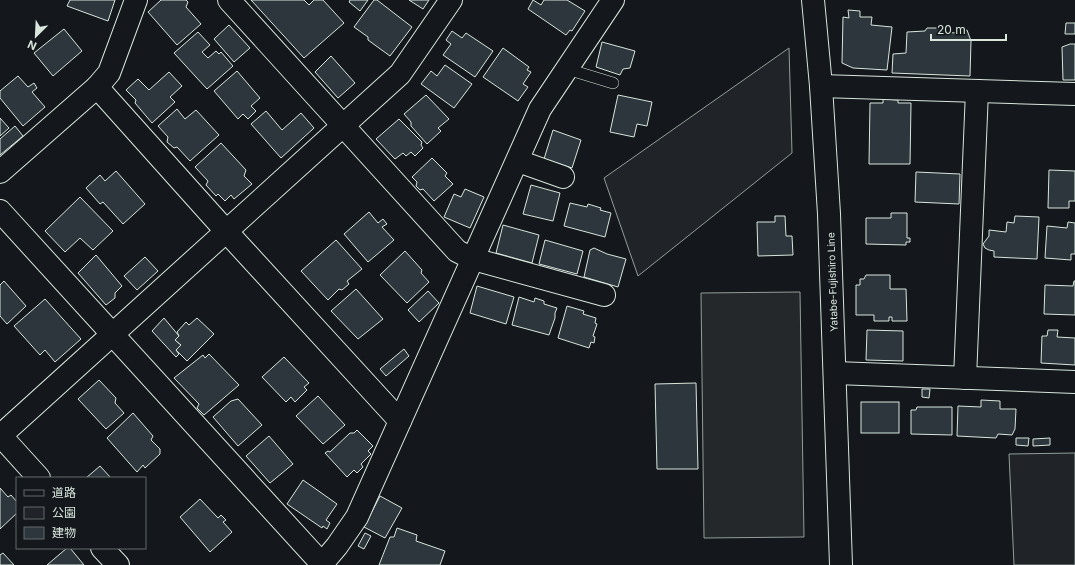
<svg xmlns="http://www.w3.org/2000/svg" width="1075" height="565" viewBox="0 0 1075 565" font-family="Inter,'Noto Sans JP',sans-serif">
<style>
.green{fill:#202428;stroke:#939e99}
.parking{fill:#24282b;stroke:#939e99}
.building{fill:#2c363c;stroke:#d8e6dc}
.lines{fill:none;stroke-linecap:round;stroke-linejoin:round}
.lane-casing{stroke:#d8e6dc;stroke-width:12}
.street-casing{stroke:#d8e6dc;stroke-width:24}
.secondary-casing{stroke:#d8e6dc;stroke-width:24}
.lane{stroke:#14181c;stroke-width:11}
.street{stroke:#14181c;stroke-width:22}
.secondary{stroke:#14181c;stroke-width:22}
.labels{text-anchor:middle;dominant-baseline:central;stroke-width:3;stroke-linejoin:round;paint-order:stroke}
.street-label{font-size:10px;fill:#d8e6dc;stroke:#14181c}
</style>
<rect width="100%" height="100%" fill="#14181c"/>
<!-- green -->
<g class="green">
<polygon points="789,48 792,153 638,276 604,178"/>
<polygon points="1075,453 1075,565 1014,565 1009,454"/>
</g>
<!-- parking -->
<polygon class="parking" points="800,292 804,537 704,538 701,293"/>
<!-- building -->
<g class="building">
<polygon points="70,0 115,0 108,21 67,6"/>
<polygon points="161,0 186,0 188,2 186,7 201,24 177,45 148,12"/>
<polygon points="251,0 304,0 309,5 314,0 323,0 344,23 304,58"/>
<polygon points="350,0 368,0 360,11 349,2"/>
<polygon points="374,0 377,0 412,27 390,56 368,40 368,37 354,27"/>
<polygon points="409,0 429,0 423,9"/>
<polygon points="533,0 541,5 544,0 567,0 585,11 572,31 570,30 566,35 528,9"/>
<polygon points="848,10 860,11 860,17 872,17 871,25 892,27 887,70 853,68 842,63 843,17 849,18"/>
<polygon points="1066,23 1075,23 1075,34 1065,34"/>
<polygon points="229,25 250,48 234,62 214,39"/>
<polygon points="927,28 940,28 942,32 956,33 956,29 967,30 971,41 970,76 892,73 893,54 906,53 907,32 925,31"/>
<polygon points="64,29 82,51 53,76 34,53"/>
<polygon points="452,31 462,38 466,33 493,51 475,77 443,55 451,44 446,40"/>
<polygon points="198,32 210,45 202,52 208,58 216,51 219,54 221,52 233,66 207,89 174,53"/>
<polygon points="602,42 635,51 630,68 623,69 620,75 596,67"/>
<polygon points="1070,44 1075,44 1075,80 1063,80 1062,47"/>
<polygon points="503,48 529,67 527,70 531,72 523,84 528,87 518,101 483,77"/>
<polygon points="331,56 355,83 338,98 315,72"/>
<polygon points="445,65 472,84 454,108 421,84 431,71 437,76"/>
<polygon points="237,71 260,98 251,106 256,111 248,119 243,114 238,119 214,91"/>
<polygon points="169,72 182,86 170,97 175,102 152,123 135,103 136,100 126,90 138,79 149,90"/>
<polygon points="18,76 28,87 34,83 37,88 32,92 45,107 23,126 0,98 0,91"/>
<polygon points="426,95 449,119 438,128 441,131 427,144 411,126 411,122 404,114"/>
<polygon points="618,95 652,102 647,126 637,124 634,137 610,132"/>
<polygon points="883,99 898,100 898,103 911,103 910,164 869,164 870,103 883,103"/>
<polygon points="177,109 185,119 196,110 219,135 190,161 177,147 174,148 167,142 168,137 158,126"/>
<polygon points="266,111 282,130 301,113 314,128 281,158 251,124"/>
<polygon points="0,118 9,128 0,136"/>
<polygon points="399,119 422,142 421,145 423,148 415,156 411,152 406,156 403,153 395,159 376,139"/>
<polygon points="15,126 23,136 0,155 0,139"/>
<polygon points="553,130 581,140 572,168 544,159"/>
<polygon points="221,143 246,170 244,176 252,184 234,199 231,195 225,201 218,194 216,196 206,185 208,181 195,167"/>
<polygon points="432,158 447,173 445,176 453,184 434,201 423,189 420,190 416,186 417,182 412,177"/>
<polygon points="1049,170 1075,171 1075,201 1069,201 1069,208 1048,208"/>
<polygon points="116,171 145,204 123,224 103,202 100,204 86,188 100,175 105,181"/>
<polygon points="916,172 960,174 959,204 915,202"/>
<polygon points="531,185 560,193 553,221 523,214"/>
<polygon points="465,189 484,197 470,228 444,217 454,194 461,197"/>
<polygon points="80,197 113,231 93,250 80,238 65,252 45,231"/>
<polygon points="570,203 587,207 588,204 601,208 600,210 611,213 605,237 564,226"/>
<polygon points="369,212 378,223 383,219 387,224 382,227 394,240 368,262 344,234"/>
<polygon points="891,213 907,213 907,238 910,238 910,242 906,242 906,245 866,244 866,218 891,218"/>
<polygon points="775,216 785,216 786,236 792,236 793,255 758,256 757,222 775,222"/>
<polygon points="1015,216 1039,217 1037,259 994,257 994,251 989,250 985,248 983,244 989,236 989,230 1006,232 1007,222 1014,223"/>
<polygon points="1068,222 1075,223 1075,254 1071,254 1071,260 1045,258 1047,226 1067,228"/>
<polygon points="503,225 539,235 532,263 496,253"/>
<polygon points="336,240 362,269 347,281 349,284 342,290 339,289 328,300 301,271"/>
<polygon points="545,240 583,251 577,274 539,264"/>
<polygon points="594,248 607,254 626,259 618,287 584,277 590,250"/>
<polygon points="405,251 422,270 421,273 429,282 407,303 380,275"/>
<polygon points="96,255 122,286 115,293 115,298 106,305 78,273"/>
<polygon points="145,257 158,271 137,290 124,276"/>
<polygon points="866,275 890,275 890,289 906,289 907,321 892,321 892,317 889,317 889,321 874,321 874,315 856,315 856,285 860,285 860,279 864,279"/>
<polygon points="4,281 26,306 7,324 0,316 0,285"/>
<polygon points="1074,281 1075,281 1075,315 1044,314 1045,285 1073,286"/>
<polygon points="477,286 514,297 506,324 470,313"/>
<polygon points="356,289 383,319 358,339 331,311"/>
<polygon points="428,291 439,303 419,322 408,310"/>
<polygon points="519,297 534,302 535,298 544,301 544,304 557,308 555,313 555,318 549,335 512,325"/>
<polygon points="45,299 81,339 55,362 45,350 40,355 14,326"/>
<polygon points="567,306 584,311 583,314 596,318 595,323 597,324 593,336 595,337 594,343 591,342 589,348 558,338"/>
<polygon points="164,318 179,336 175,340 181,345 176,350 179,354 176,357 152,331"/>
<polygon points="197,318 214,334 187,361 176,350 181,345 175,340 179,336 177,332 186,322 189,325"/>
<polygon points="867,330 903,331 903,361 866,360"/>
<polygon points="1048,330 1058,330 1057,337 1075,338 1075,365 1041,363 1042,336 1047,336"/>
<polygon points="404,349 409,356 386,376 380,369"/>
<polygon points="209,354 239,385 204,415 197,408 199,404 174,378 203,355 205,358"/>
<polygon points="284,357 309,383 304,387 307,390 295,402 291,397 286,402 262,377"/>
<polygon points="99,380 116,398 115,403 124,413 106,429 78,399"/>
<polygon points="696,383 698,469 657,469 655,384"/>
<polygon points="922,389 930,389 929,398 922,397"/>
<polygon points="318,396 345,425 323,444 296,416"/>
<polygon points="238,399 262,425 238,446 213,417 231,401"/>
<polygon points="981,400 1000,401 1000,409 1016,409 1015,429 1012,435 998,434 996,438 957,436 958,406 981,407"/>
<rect x="861" y="402" width="38" height="31"/>
<polygon points="917,407 952,407 952,435 911,434 911,410 916,410"/>
<polygon points="133,413 153,436 151,440 160,449 160,454 145,468 143,465 137,472 107,438"/>
<polygon points="357,430 373,446 368,451 371,454 361,464 363,467 357,473 354,470 347,477 325,453 328,451 330,452 350,433 354,433"/>
<polygon points="269,436 293,464 270,483 246,456"/>
<polygon points="1016,438 1029,438 1028,446 1016,445"/>
<polygon points="1050,438 1050,445 1033,446 1033,439"/>
<polygon points="100,466 111,478 86,478"/>
<polygon points="303,480 337,504 326,520 330,523 327,529 323,526 322,528 287,504"/>
<polygon points="0,488 8,497 11,495 17,502 17,513 0,529"/>
<polygon points="380,496 402,508 385,538 364,527"/>
<polygon points="200,499 218,518 221,515 226,520 223,522 232,532 210,552 180,517"/>
<polygon points="397,528 417,535 416,541 445,551 440,565 379,565 390,537 394,537"/>
<polygon points="365,533 371,536 364,549 358,546"/>
<polygon points="67,548 70,548 84,565 47,565"/>
<polygon points="3,553 14,565 0,565 0,555"/>
</g>
<g class="lines">
<!-- lane casing -->
<g class="lane-casing">
<polyline id="lane" points="567,69 613,83"/>
</g>
<!-- street casing -->
<g class="street-casing">
<g id="street">
<polyline points="229,0 457,251 473,259 604,295"/>
<polyline points="821,86 1075,94"/>
<polyline points="97,87 226,231 400,421"/>
<polyline points="518,161 563,177"/>
<polyline points="0,172 97,87 109,73 136,0"/>
<polyline points="0,211 322,564"/>
<polyline points="835,373 1075,382"/>
<polyline points="965,378 977,91"/>
<polyline points="0,435 39,478"/>
<polyline points="0,436 400,74 451,0"/>
<polyline points="102,548 118,565"/>
<polyline points="321,565 337,546 357,517 540,109 613,0"/>
</g>
</g>
<!-- secondary casing -->
<g class="secondary-casing">
<polyline id="secondary" points="813,0 821,86 829,214 841,565"/>
</g>
<!-- lane -->
<use href="#lane" class="lane"/>
<!-- street -->
<use href="#street" class="street"/>
<!-- secondary -->
<use href="#secondary" class="secondary"/>
</g>
<g class="labels">
<!-- street labels -->
<g class="street-label">
<text transform="translate(832 282) rotate(-92)">Yatabe-Fujishiro Line</text>
</g>
</g>
<!-- legend -->
<rect x="16" y="477" width="130" height="72" fill="#14181c" stroke="#626a69"/>
<rect x="24" y="490" width="20" height="6" fill="#14181c" stroke="#626a69"/>
<text x="52" y="497" font-size="12" fill="#d8e6dc">道路</text>
<rect x="24" y="507" width="20" height="12" fill="#202428" stroke="#626a69"/>
<text x="52" y="517" font-size="12" fill="#d8e6dc">公園</text>
<rect x="24" y="527" width="20" height="12" fill="#2c363c" stroke="#626a69"/>
<text x="52" y="537" font-size="12" fill="#d8e6dc">建物</text>
<!-- north arrow -->
<g transform="translate(36 36) rotate(204)" stroke="#14181c" stroke-width="3" paint-order="stroke">
<path d="M0-3L7 15L0 10L-7 15Z" fill="#d8e6dc"/>
<text y="-6" font-size="11" font-weight="bold" text-anchor="middle" fill="#d8e6dc">N</text>
</g>
<!-- scale -->
<path d="M931 34v6h75v-6" fill="none" stroke="#d8e6dc" stroke-width="2"/>
<text x="937" y="34" font-size="12" fill="#d8e6dc" stroke="#14181c" stroke-width="3" paint-order="stroke">20 m</text>
</svg>
